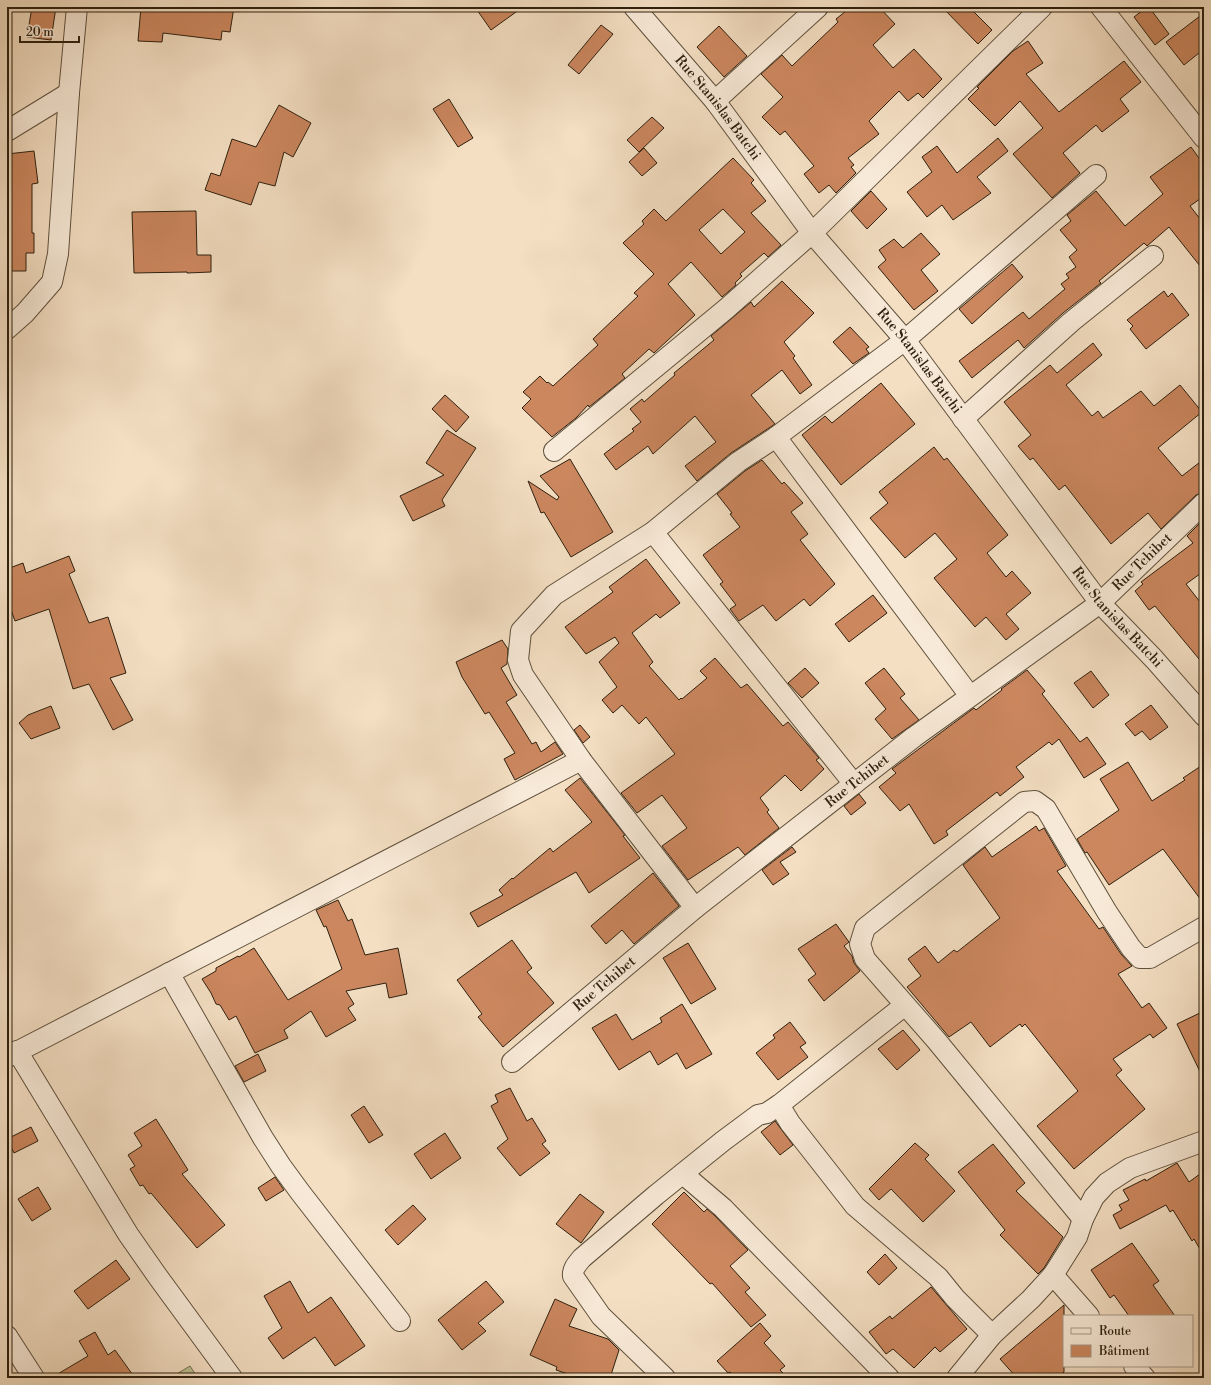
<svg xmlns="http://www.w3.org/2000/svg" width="1211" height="1385" viewBox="0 0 1211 1385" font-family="'Libre Bodoni',serif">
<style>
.green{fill:#bcc193;stroke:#747051}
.building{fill:#cc875f;stroke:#2d200f;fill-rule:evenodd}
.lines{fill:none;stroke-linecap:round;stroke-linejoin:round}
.minor-casing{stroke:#5f503c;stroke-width:22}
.minor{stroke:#f8ead8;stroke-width:20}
.labels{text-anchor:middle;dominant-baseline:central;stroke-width:4;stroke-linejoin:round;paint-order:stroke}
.street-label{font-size:14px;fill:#2d200f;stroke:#f8ead8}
</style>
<rect width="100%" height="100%" fill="#f4dfc3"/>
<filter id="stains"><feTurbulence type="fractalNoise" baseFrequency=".005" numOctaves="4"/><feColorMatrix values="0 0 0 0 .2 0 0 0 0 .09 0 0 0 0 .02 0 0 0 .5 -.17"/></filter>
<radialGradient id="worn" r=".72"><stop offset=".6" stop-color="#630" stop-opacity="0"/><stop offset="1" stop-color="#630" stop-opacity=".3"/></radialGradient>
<!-- green -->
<polygon class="green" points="190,1366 198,1378 170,1378"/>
<!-- building -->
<g class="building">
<polygon points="32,7 56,7 51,40 27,37"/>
<polygon points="141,7 234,7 230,32 222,31 221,40 163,33 162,42 138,41"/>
<polygon points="475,7 523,7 491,30"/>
<polygon points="851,7 879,7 895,24 873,45 893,68 914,49 942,79 923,98 918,93 908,101 899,91 869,121 879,134 848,158 854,165 851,167 856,173 836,193 829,185 819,193 804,174 814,166 785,131 780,135 762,117 783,97 761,74 782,55 792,66 838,22 836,19"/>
<polygon points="942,7 969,7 992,30 978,44"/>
<polygon points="1147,7 1149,7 1169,34 1155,45 1134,17"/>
<polygon points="1204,13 1204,49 1184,65 1166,42"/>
<polygon points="601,25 613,34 579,74 568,65"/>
<polygon points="719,26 747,56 724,77 697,47"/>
<polygon points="1028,41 1043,63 1026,74 1059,112 1124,61 1141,82 1120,99 1129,111 1102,132 1096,125 1063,153 1080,173 1052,198 1013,154 1043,128 1020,101 995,126 968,99 979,88 977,87 1013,51"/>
<polygon points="449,99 473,138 458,147 433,109"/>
<polygon points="279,105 311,123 293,157 284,152 275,186 259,182 251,205 205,190 211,173 220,176 232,139 256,147"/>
<polygon points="652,117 664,128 639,152 627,140"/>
<polygon points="998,138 1008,151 977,177 991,193 953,220 942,205 927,217 907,192 932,172 922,157 937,146 957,173"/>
<polygon points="1191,147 1204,165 1204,196 1190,206 1204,224 1204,271 1169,227 1147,246 1144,243 1099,281 1101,283 1063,313 1024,348 1018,340 972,378 959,361 1023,312 1029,319 1065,289 1061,284 1069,278 1066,274 1076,267 1069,257 1077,250 1060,230 1071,221 1067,215 1096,191 1125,226 1163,194 1150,177"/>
<polygon points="644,148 657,163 642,176 629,162"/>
<polygon points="34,151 38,183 32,184 32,233 34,233 34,253 26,253 26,271 7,271 7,154"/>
<path d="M733,158L754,180L751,183L766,201L751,213L781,245L768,257L764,253L740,274L742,276L735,283L736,285L722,297L691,262L668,284L695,315L654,353L649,349L622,374L625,378L589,407L588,405L576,418L552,437L522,408L531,399L523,392L540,376L547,383L548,382L553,386L598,345L593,339L638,296L634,293L654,274L623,243L644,224L642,221L654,209L666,221ZM723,209L745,232L721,254L699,230Z"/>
<polygon points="871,191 887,209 867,229 851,211"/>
<polygon points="196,211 197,255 211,255 211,272 187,273 187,272 134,273 132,212"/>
<polygon points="921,233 940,254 921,270 938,291 914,310 878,267 886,260 879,250 894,239 903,248"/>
<polygon points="1012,264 1023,277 972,324 959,309"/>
<polygon points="782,281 814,313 784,342 795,356 793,358 812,385 800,394 782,370 751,395 775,424 731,453 697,481 685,466 716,442 695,416 653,454 648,446 616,470 604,454 634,431 632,429 641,422 630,409 642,399 644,402 675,375 674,373 714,340 711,336 751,302 754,307"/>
<polygon points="1164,291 1168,297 1172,293 1189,315 1146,349 1130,329 1133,326 1127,320"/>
<polygon points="850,327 869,347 866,349 869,353 853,364 833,342"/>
<polygon points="1093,343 1102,355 1066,385 1092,416 1098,411 1103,418 1141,391 1154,406 1180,385 1202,412 1158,448 1182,476 1204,459 1204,492 1196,495 1161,529 1148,513 1111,544 1065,485 1059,490 1033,458 1030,460 1018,446 1031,435 1004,402 1050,365 1057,373"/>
<polygon points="881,383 915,424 841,485 802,435 825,416 832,423"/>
<polygon points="445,395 469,417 456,432 432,409"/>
<polygon points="447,430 476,448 442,500 445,506 413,521 400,496 444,475 426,463"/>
<polygon points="934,447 944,460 947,458 1008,535 987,553 1006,577 1012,571 1031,593 1006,614 1019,629 1006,640 986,617 975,627 934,578 957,559 935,533 905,558 870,518 888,503 879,492"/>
<polygon points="570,459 613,532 571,557 544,512 541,513 528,481 557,500 559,497 540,476"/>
<polygon points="762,460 782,484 784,482 803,503 791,512 808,534 800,540 835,584 810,606 804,599 776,621 763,605 739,621 730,609 736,605 720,584 723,582 703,555 740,527 730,514 732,513 717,494 745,471"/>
<polygon points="1204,519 1204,571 1186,584 1204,607 1204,665 1155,606 1149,610 1135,591 1143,584 1141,582 1193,543 1187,536"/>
<polygon points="69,556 75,571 69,574 89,623 108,617 126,673 110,678 133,720 113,730 89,684 73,689 49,609 15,621 7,599 7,569 23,563 26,573"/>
<polygon points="646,559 680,603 660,618 656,614 632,633 653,662 649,666 679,700 681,698 682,699 707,678 700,671 715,658 741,688 747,684 783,726 788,722 819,758 816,760 824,769 801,791 785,775 760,798 769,810 767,812 779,828 745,855 738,847 688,880 662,846 687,828 662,795 637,813 621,793 675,754 646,717 639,724 622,705 613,713 602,700 617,687 599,662 619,643 615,637 586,654 565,627 613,592 609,587"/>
<polygon points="873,595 887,613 849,642 835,624"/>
<polygon points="502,640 508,649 507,664 501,668 517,695 506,702 532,744 536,742 541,752 555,742 563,754 515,780 504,759 515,753 489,712 485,714 462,677 456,662"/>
<polygon points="805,668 819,683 802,698 788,683"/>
<polygon points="884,668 905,694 900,698 919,720 892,739 875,719 886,709 865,683"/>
<polygon points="1027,670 1045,691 1042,694 1080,742 1087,737 1106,764 1084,778 1059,739 1052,745 1049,742 1016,767 1024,777 1000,796 997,792 946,831 948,835 934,844 909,804 900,811 879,787 896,773 892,769 974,708 976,710 1002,690 1001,689"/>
<polygon points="1091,671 1109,695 1093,708 1074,683"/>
<polygon points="1151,705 1168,727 1150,740 1142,731 1135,736 1125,724"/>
<polygon points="51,706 60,728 31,739 19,723 28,715"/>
<polygon points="580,725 590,737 583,743 574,730"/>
<polygon points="1128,762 1152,801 1185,780 1183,778 1204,764 1204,904 1163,849 1109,885 1087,852 1085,853 1077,839 1119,810 1100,779"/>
<polygon points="580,778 625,835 623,836 640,858 589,893 576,872 478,927 470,913 503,895 499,890 512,878 513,879 550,848 553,852 592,822 565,790"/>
<polygon points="859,794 866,803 851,815 844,806"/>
<polygon points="1036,826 1039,831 1044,828 1066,866 1057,871 1099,929 1103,927 1121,954 1132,966 1118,974 1142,1008 1149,1003 1167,1028 1153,1038 1150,1034 1113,1059 1122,1070 1116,1075 1145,1109 1074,1169 1037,1126 1078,1091 1025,1024 1022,1027 1020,1024 990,1047 971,1022 949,1037 907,987 921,976 908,959 925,946 938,963 954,950 957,952 1000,918 963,865 985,847 992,857"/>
<polygon points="792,847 796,852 780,862 789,874 773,885 762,870"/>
<polygon points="653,873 679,906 634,944 622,930 606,944 591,926"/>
<polygon points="338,900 348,921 352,919 365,955 398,948 407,994 389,998 386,983 346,991 354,1004 348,1008 356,1020 326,1037 311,1011 284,1030 288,1038 255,1053 236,1016 229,1020 220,1005 216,1004 211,993 202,979 216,971 216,968 238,956 239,957 254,948 288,1000 342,969 326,926 324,927 316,910"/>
<polygon points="836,924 849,942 844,946 852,956 854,963 860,971 824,1001 808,980 816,974 798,949"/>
<polygon points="512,940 532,968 527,972 554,1003 503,1047 478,1017 482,1014 457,980"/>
<polygon points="688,943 716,989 691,1004 663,958"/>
<polygon points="682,1004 712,1054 686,1069 677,1053 658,1065 650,1051 619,1070 592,1028 616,1014 632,1040 662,1022 660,1018"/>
<polygon points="1204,1011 1204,1080 1177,1024"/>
<polygon points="790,1022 806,1043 800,1047 808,1057 778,1080 756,1053 775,1038 773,1035"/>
<polygon points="903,1030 920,1050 897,1070 878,1049"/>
<polygon points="258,1054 266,1071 244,1082 235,1066"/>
<polygon points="510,1088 527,1121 532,1118 546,1141 542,1144 550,1153 520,1176 497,1148 508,1139 491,1106 498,1102 495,1095"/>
<polygon points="364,1106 383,1135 369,1143 351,1115"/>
<polygon points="156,1119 188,1170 182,1174 225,1225 197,1248 151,1193 149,1194 143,1185 140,1186 130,1169 135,1166 128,1155 142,1146 134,1133"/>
<polygon points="775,1121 793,1145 780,1155 761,1132"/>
<polygon points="31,1127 38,1141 14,1153 7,1139"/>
<polygon points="445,1133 461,1158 431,1179 414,1154"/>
<polygon points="915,1143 929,1155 925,1159 955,1191 923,1222 891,1189 879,1200 869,1189"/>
<polygon points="993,1144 1025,1183 1016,1191 1063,1237 1044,1268 1038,1274 1000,1235 1005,1230 958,1172"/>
<polygon points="1177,1163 1189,1182 1204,1171 1204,1256 1194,1239 1192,1241 1173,1210 1170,1212 1166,1205 1120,1229 1113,1215 1122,1210 1119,1205 1129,1200 1123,1190 1145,1179 1146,1181"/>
<polygon points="275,1177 284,1190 266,1201 258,1188"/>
<polygon points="38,1187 51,1209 32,1221 18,1199"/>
<polygon points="684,1192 704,1212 707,1209 714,1215 748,1250 730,1266 750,1288 745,1292 766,1315 751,1327 712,1283 710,1284 652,1224"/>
<polygon points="580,1194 604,1212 581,1243 556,1224"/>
<polygon points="413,1205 426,1219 398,1245 385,1230"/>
<polygon points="1132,1243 1159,1281 1153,1285 1175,1316 1129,1316 1114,1295 1110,1298 1091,1270"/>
<polygon points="885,1254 897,1268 879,1285 867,1272"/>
<polygon points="116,1260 130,1279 88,1309 74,1291"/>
<polygon points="290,1281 308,1313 331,1297 365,1346 335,1366 315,1337 283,1359 268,1338 282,1328 264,1296"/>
<polygon points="486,1281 504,1302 478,1323 486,1331 462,1350 438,1320"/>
<polygon points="931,1287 967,1329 940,1352 935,1347 914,1368 893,1349 886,1354 869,1332 890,1316 892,1319"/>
<polygon points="555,1299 577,1309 569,1326 608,1339 619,1350 610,1378 580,1378 556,1370 557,1367 530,1355"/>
<polygon points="1064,1305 1064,1372 1057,1378 1017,1378 1000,1359"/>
<polygon points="760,1323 771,1336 764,1343 785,1366 780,1370 788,1378 735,1378 730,1372 728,1373 717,1361"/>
<polygon points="95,1332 108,1355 115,1350 135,1378 51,1378 88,1356 79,1341"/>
</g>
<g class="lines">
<!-- minor casing -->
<g class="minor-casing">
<g id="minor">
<path id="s1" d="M634,7L715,101L812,233L905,340L1100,603L1154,659L1204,716"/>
<polyline points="1101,7 1204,138"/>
<polyline points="715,101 818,7"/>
<polyline points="7,131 69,93"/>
<polyline points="7,329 25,313 52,282 58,254 69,93 77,7"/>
<polyline points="963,419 1071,322 1153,256"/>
<polyline points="776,437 970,696"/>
<polyline points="554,451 726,309 812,233 1042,7"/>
<polyline points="653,532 854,784"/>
<polyline points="695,908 581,760 523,675 518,660 521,631 554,595 653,532 738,462 776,437 905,340 1096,175"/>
<polyline points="169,973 263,1138 281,1166 300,1192 400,1321"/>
<polyline points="17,1051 128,1234 158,1277 232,1378"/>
<polyline points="7,1057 581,760"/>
<path id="s2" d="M512,1062L695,908L914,737L1100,603L1204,503"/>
<polyline points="779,1105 790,1123 855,1206 938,1277 955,1298 992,1335"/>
<polyline points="683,1174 723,1208 889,1378"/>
<polyline points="1083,1219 936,1040 865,959 860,944 865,928 1024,802 1035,801 1046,809 1107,912 1131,948 1140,958 1150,958 1204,927"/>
<polyline points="1053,1275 1089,1316"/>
<polyline points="7,1336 34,1378"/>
<polyline points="1134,1366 1145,1378"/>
<path d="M665,1378L601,1316L573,1276C572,1269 577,1264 582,1258L656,1195L723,1141L758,1115L767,1113L779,1105L905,1005"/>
<polyline points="957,1378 992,1335 1031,1299 1053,1275 1077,1237 1083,1219 1094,1197 1107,1183 1130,1168 1204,1141"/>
</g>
</g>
<!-- minor -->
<use href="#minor" class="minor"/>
</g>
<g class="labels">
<!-- street labels -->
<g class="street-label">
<text stroke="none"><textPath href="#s1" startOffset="131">Rue Stanislas Batchi</textPath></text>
<text stroke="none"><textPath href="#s1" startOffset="455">Rue Stanislas Batchi</textPath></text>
<text stroke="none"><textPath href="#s2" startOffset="805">Rue Tchibet</textPath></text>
<text stroke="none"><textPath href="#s1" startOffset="779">Rue Stanislas Batchi</textPath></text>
<text stroke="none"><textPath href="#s2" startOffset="445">Rue Tchibet</textPath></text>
<text stroke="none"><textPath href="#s2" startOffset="121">Rue Tchibet</textPath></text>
</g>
</g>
<!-- margin -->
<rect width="1211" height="1385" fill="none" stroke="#f4dfc3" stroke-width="24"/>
<rect x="8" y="8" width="1195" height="1369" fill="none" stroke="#2d200f" stroke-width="2"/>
<rect x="12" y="12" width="1187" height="1361" fill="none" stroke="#2d200f"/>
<!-- legend -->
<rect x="1063" y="1315" width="130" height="52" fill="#f8ead8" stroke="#a79988"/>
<rect x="1071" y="1328" width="20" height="6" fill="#f8ead8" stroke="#a79988"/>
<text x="1099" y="1335" font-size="12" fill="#2d200f">Route</text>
<rect x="1071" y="1345" width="20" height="12" fill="#cc875f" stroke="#a79988"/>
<text x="1099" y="1355" font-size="12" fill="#2d200f">Bâtiment</text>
<!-- scale -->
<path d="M20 36v6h59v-6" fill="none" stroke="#2d200f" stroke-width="2"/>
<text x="26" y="36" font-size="12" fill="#2d200f" stroke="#f8ead8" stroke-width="3" paint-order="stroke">20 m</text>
<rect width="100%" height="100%" filter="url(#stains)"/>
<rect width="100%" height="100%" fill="url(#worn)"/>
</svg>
